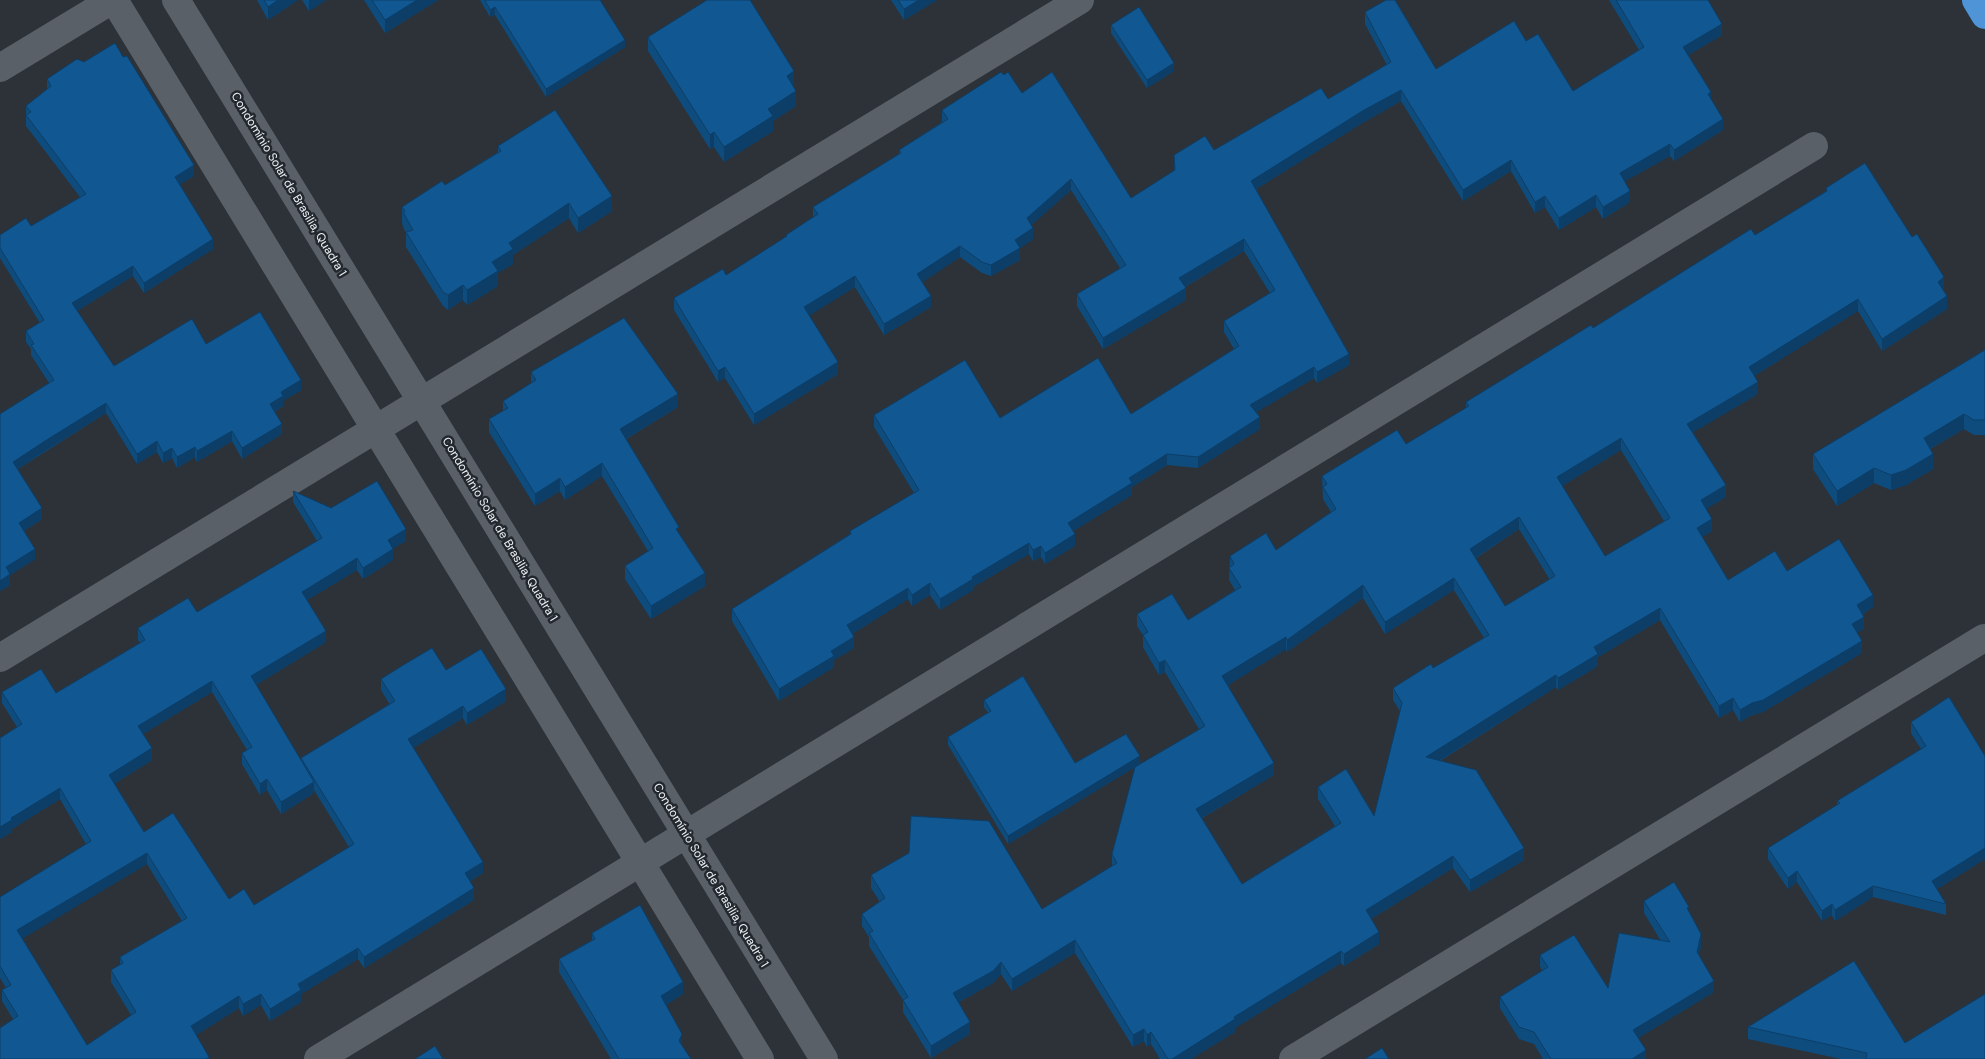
<svg xmlns="http://www.w3.org/2000/svg" width="1985" height="1059" viewBox="0 0 1985 1059" font-family="'DM Sans',sans-serif">
<style>
.lines{fill:none;stroke-linecap:round;stroke-linejoin:round}
.street{stroke:#5a6068;stroke-width:28}
.secondary{stroke:#5a6068;stroke-width:28}
.highway{stroke:#4f94d7;stroke-width:28}
.wall{fill:#0f4c7e;fill-rule:evenodd}
.shaded-wall{fill:#0c3e67}
.building{fill:#115893;stroke:#0c3e67;fill-rule:evenodd}
.labels{text-anchor:middle;dominant-baseline:central;stroke-width:5;stroke-linejoin:round;paint-order:stroke}
.street-label{font-size:12px;fill:#eef2f7;stroke:#22282e}
</style>
<rect width="100%" height="100%" fill="#2c3238"/>
<g class="lines">
<!-- street -->
<g class="street">
<polyline points="0,68 112,0"/>
<polyline points="0,658 1080,0"/>
<polyline points="318,1059 1814,146"/>
<polyline points="1293,1059 1984,638"/>
</g>
<!-- secondary -->
<g class="secondary">
<polyline points="114,0 760,1059"/>
<polyline points="176,0 824,1059"/>
</g>
<!-- highway -->
<polyline class="highway" points="1976,0 1985,15"/>
</g>
<!-- wall -->
<g class="wall">
<polygon points="257,0 298,0 268,20"/>
<polygon points="302,0 326,0 309,11"/>
<polygon points="364,0 438,0 385,33"/>
<polygon points="480,0 600,0 625,47 546,97 495,15 490,17"/>
<polygon points="891,0 937,0 904,20"/>
<polygon points="1609,0 1708,0 1722,35 1688,55 1711,99 1723,130 1674,161 1670,156 1625,181 1630,202 1603,219 1596,207 1559,230 1545,207 1535,213 1511,171 1463,201 1401,101 1364,122 1256,189 1349,365 1317,383 1314,378 1256,412 1260,429 1198,468 1167,465 1132,487 1132,495 1073,531 1075,546 1045,564 1041,557 1033,561 1029,554 973,587 973,590 940,610 930,595 912,606 908,599 852,634 854,648 834,660 834,667 779,701 732,621 732,609 850,534 850,531 914,493 874,427 874,415 1000,418 1131,414 1234,349 1224,332 1224,321 1270,293 1244,251 1185,287 1186,300 1103,349 1077,306 1077,294 1120,268 1071,190 1031,225 1033,239 1020,248 1020,260 991,276 982,273 960,257 922,282 931,307 884,335 855,287 809,315 838,374 754,425 725,378 718,382 674,310 674,298 726,275 786,237 786,235 813,217 813,207 899,154 899,150 942,122 942,110 1004,75 1022,93 1131,198 1174,171 1174,155 1214,150 1328,99 1387,65 1365,24 1365,12 1436,69 1526,41 1573,91 1639,50"/>
<polygon points="1111,25 1174,71 1147,88 1111,33"/>
<polygon points="648,37 794,86 796,106 773,121 773,131 724,162 714,147 710,149 648,51"/>
<polygon points="47,79 194,176 180,184 213,249 144,293 133,276 77,311 114,366 206,344 301,390 283,401 283,406 275,412 282,434 242,459 232,441 197,462 195,457 177,468 172,458 163,463 157,452 137,464 106,413 18,469 42,519 24,531 35,559 10,575 10,585 0,591 0,414 49,383 31,355 31,349 26,342 26,331 40,323 0,258 0,235 31,226 80,197 26,126 26,106 47,89"/>
<polygon points="498,146 612,211 578,233 569,218 513,255 513,264 498,273 498,286 467,305 463,300 448,310 443,306 406,247 406,233 403,227 402,222 402,207 445,185 498,152"/>
<path d="M1826,188L1944,289L1943,290L1947,309L1882,351L1858,311L1754,376L1758,394L1693,432L1726,497L1706,509L1712,531L1702,537L1728,580L1787,571L1873,607L1863,614L1864,629L1857,633L1862,653L1763,712L1752,715L1740,722L1733,710L1719,718L1660,620L1598,657V666L1558,690L1556,687L1440,761L1524,860L1470,892L1453,868L1371,919L1379,944L1344,966L1341,963L1235,1028V1032L1191,1059H1160L1151,1044L1147,1047L1144,1041L1133,1047L1075,953L1012,991L1001,974L993,983L959,1002L970,1034L931,1058L903,1012V1000L869,946V937L862,926V914L880,902L871,888V875L1042,909L1112,866V854L1199,729L1165,672L1159,675L1143,647V635L1137,626V614L1188,620L1235,590L1229,580L1230,556L1276,550L1331,512L1323,499L1322,476L1406,444L1466,408V402L1593,328L1755,235L1826,191ZM1621,450L1664,521L1605,556L1562,486ZM1519,529L1550,580L1505,606L1476,558ZM1454,590L1484,638L1433,668L1393,688V700L1400,711L1374,816L1318,787V799L1335,826L1242,884L1202,818L1274,775L1228,685L1286,649L1287,652L1363,598L1385,634Z"/>
<polygon points="1985,350 1985,435 1974,435 1964,429 1930,449 1933,469 1906,485 1891,490 1874,483 1837,506 1813,469 1813,454"/>
<polygon points="531,372 678,407 626,439 679,534 705,586 651,619 625,579 625,566 648,551 602,476 565,500 560,491 535,506 489,432 489,419 503,411 503,401 531,383"/>
<path d="M293,491L406,541L393,548V560L363,579L357,570L307,600L326,642L256,685L301,761V758L390,705L381,690V679L446,670L506,701L467,725L463,718L413,748L483,873L470,881L474,900L364,968L358,959L301,994V1002L270,1021L261,1005L243,1016L239,1008L196,1035L209,1059H0L13,1019L2,1001V990L6,988L0,978V897L86,844L60,799L12,829V832L0,839L17,727L2,703V692L56,693L140,643L138,640V628L197,612L317,541L293,502ZM212,692L247,750L242,753V764L260,795L267,790L281,814L314,793V790L349,847L254,905L229,899L144,832L114,784L152,760L143,734ZM147,864L182,921L120,957V965L111,970V982L131,1015L87,1045L22,938Z"/>
<polygon points="984,700 1075,763 1140,764 1008,844 948,745 948,737 988,713 984,707"/>
<polygon points="1911,722 1985,756 1985,859 1937,889 1946,904 1946,915 1873,897 1835,921 1832,915 1822,921 1797,882 1788,889 1768,859 1768,848 1837,805 1837,801 1921,749 1911,733"/>
<polygon points="1644,901 1689,912 1701,946 1699,955 1714,992 1638,1038 1646,1059 1543,1059 1534,1044 1519,1039 1500,1008 1500,997 1542,971 1540,966 1540,955 1608,988 1661,941 1644,913"/>
<polygon points="592,933 683,994 666,1005 682,1046 691,1059 611,1059 559,972 559,959 592,940"/>
<polygon points="1748,1027 1905,1043 1985,1059 1841,1059 1748,1039"/>
</g>
<!-- shaded-wall -->
<g class="shaded-wall">
<polygon points="278,0 298,0 268,20 268,7"/>
<polygon points="309,0 326,0 309,11"/>
<polygon points="417,0 438,0 385,33 385,20"/>
<polygon points="919,0 937,0 904,20 904,9"/>
<polygon points="495,7 495,15 490,17 490,10"/>
<polygon points="1722,24 1722,35 1683,58 1683,47"/>
<polygon points="625,40 625,47 546,97 546,89"/>
<polygon points="1174,63 1174,71 1147,88 1147,80"/>
<polygon points="794,71 794,86 787,91 787,76"/>
<polygon points="1401,90 1401,101 1364,122 1251,192 1251,181 1364,110"/>
<polygon points="796,91 796,106 773,121 773,131 724,162 724,147 768,109"/>
<polygon points="1711,92 1711,103 1708,94"/>
<polygon points="1723,119 1723,130 1674,161 1674,150"/>
<polygon points="714,132 714,147 710,149 710,135"/>
<polygon points="1670,144 1670,156 1620,184 1620,173"/>
<polygon points="1511,160 1511,171 1463,201 1463,190"/>
<polygon points="194,165 194,176 175,187 175,177"/>
<polygon points="1071,179 1071,190 1027,229 1027,218"/>
<polygon points="1630,191 1630,202 1603,219 1603,207"/>
<polygon points="1596,195 1596,207 1559,230 1559,218"/>
<polygon points="612,196 612,211 578,233 578,218"/>
<polygon points="1545,196 1545,207 1535,213 1535,202"/>
<polygon points="569,203 569,218 513,255 513,264 498,273 498,286 467,305 467,290 509,243"/>
<polygon points="1033,228 1033,239 1018,250 1020,248 1020,260 991,276 991,265 1015,240"/>
<polygon points="213,239 213,249 144,293 144,283"/>
<polygon points="1244,239 1244,251 1179,290 1179,278"/>
<polygon points="960,246 960,257 917,286 917,274"/>
<polygon points="133,266 133,276 72,314 72,303"/>
<polygon points="855,276 855,287 804,319 804,307"/>
<polygon points="1944,277 1944,289 1938,294 1938,282"/>
<polygon points="463,285 463,300 448,310 448,295"/>
<polygon points="1186,288 1186,300 1103,349 1103,338"/>
<polygon points="931,296 931,307 884,335 884,324"/>
<polygon points="1947,296 1947,309 1882,351 1882,339"/>
<polygon points="1858,299 1858,311 1749,379 1749,367"/>
<polygon points="1349,354 1349,365 1317,383 1317,372"/>
<polygon points="838,362 838,374 754,425 754,414"/>
<polygon points="725,367 725,378 718,382 718,371"/>
<polygon points="1314,367 1314,378 1250,416 1250,405"/>
<polygon points="301,380 301,390 283,401 283,406 270,415 270,404 281,392"/>
<polygon points="1758,382 1758,394 1687,436 1687,424"/>
<polygon points="678,394 678,407 620,442 620,429"/>
<polygon points="106,403 106,413 45,451 13,472 13,462 45,441"/>
<polygon points="1964,414 1964,429 1924,452 1924,438"/>
<polygon points="1260,417 1260,429 1198,468 1198,457"/>
<polygon points="282,424 282,434 242,459 242,448"/>
<polygon points="232,431 232,441 197,462 197,451"/>
<polygon points="1621,438 1621,450 1557,489 1557,477"/>
<polygon points="157,441 157,452 137,464 137,454"/>
<polygon points="195,447 195,457 177,468 177,457"/>
<polygon points="172,448 172,458 163,463 163,453"/>
<polygon points="1167,454 1167,465 1132,487 1132,495 1068,534 1068,523 1129,478"/>
<polygon points="1933,454 1933,469 1906,485 1891,490 1891,475"/>
<polygon points="602,463 602,476 565,500 565,487"/>
<polygon points="1874,468 1874,483 1837,506 1837,491"/>
<polygon points="560,478 560,491 535,506 535,494"/>
<polygon points="1726,485 1726,497 1701,512 1701,500"/>
<polygon points="42,508 42,519 19,534 19,523"/>
<polygon points="1519,517 1519,529 1470,561 1470,549"/>
<polygon points="1712,519 1712,531 1697,540 1697,528"/>
<polygon points="406,529 406,541 388,551 388,540"/>
<polygon points="1075,534 1075,546 1045,564 1045,553"/>
<polygon points="1029,543 1029,554 973,587 973,590 940,610 940,599 972,577"/>
<polygon points="1041,546 1041,557 1033,561 1033,550"/>
<polygon points="35,549 35,559 10,575 10,585 0,591 0,581 6,567"/>
<polygon points="393,549 393,560 363,579 363,568"/>
<polygon points="357,558 357,570 302,603 302,592"/>
<polygon points="705,573 705,586 651,619 651,606"/>
<polygon points="1454,578 1454,590 1385,634 1385,622"/>
<polygon points="930,583 930,595 912,606 912,595"/>
<polygon points="1363,585 1363,598 1287,652 1287,640"/>
<polygon points="908,588 908,599 847,637 847,625"/>
<polygon points="1873,595 1873,607 1857,617 1857,605"/>
<polygon points="1660,608 1660,620 1598,657 1598,666 1558,690 1558,678 1594,647"/>
<polygon points="1864,617 1864,629 1852,636 1852,624"/>
<polygon points="326,631 326,642 251,688 251,676"/>
<polygon points="854,637 854,648 834,660 834,667 779,701 779,689 831,651"/>
<polygon points="1286,637 1286,649 1222,689 1222,676"/>
<polygon points="1862,641 1862,653 1763,712 1752,715 1740,722 1740,710"/>
<polygon points="1165,660 1165,672 1159,675 1159,663"/>
<polygon points="1556,675 1556,687 1426,769 1426,757"/>
<polygon points="212,681 212,692 138,737 138,726"/>
<polygon points="506,689 506,701 467,725 467,713"/>
<polygon points="1733,698 1733,710 1719,718 1719,706"/>
<polygon points="463,706 463,718 408,751 408,739"/>
<polygon points="152,748 152,760 109,787 109,775"/>
<polygon points="1140,756 1140,764 1008,844 1008,836"/>
<polygon points="1274,763 1274,775 1196,821 1196,809"/>
<polygon points="267,779 267,790 260,795 260,784"/>
<polygon points="314,782 314,793 281,814 281,802"/>
<polygon points="60,788 60,799 12,829 12,832 0,839 0,827 11,818"/>
<polygon points="1524,848 1524,860 1470,892 1470,880"/>
<polygon points="1985,848 1985,859 1932,892 1932,881"/>
<polygon points="147,853 147,864 17,942 17,930"/>
<polygon points="1453,856 1453,868 1366,922 1366,910"/>
<polygon points="483,862 483,873 465,884 465,873"/>
<polygon points="1797,871 1797,882 1788,889 1788,878"/>
<polygon points="1873,886 1873,897 1835,921 1835,910"/>
<polygon points="474,888 474,900 364,968 364,957"/>
<polygon points="1832,904 1832,915 1822,921 1822,911"/>
<polygon points="1379,932 1379,944 1344,966 1344,954"/>
<polygon points="1701,934 1701,946 1697,964 1697,952"/>
<polygon points="1075,940 1075,953 1012,991 1012,979"/>
<polygon points="358,948 358,959 301,994 301,1002 270,1021 270,1009 298,984"/>
<polygon points="1341,951 1341,963 1235,1028 1235,1032 1191,1059 1172,1059 1234,1017"/>
<polygon points="1001,962 1001,974 993,983 953,1005 953,993"/>
<polygon points="1714,981 1714,992 1633,1041 1633,1030"/>
<polygon points="683,982 683,994 661,1008 661,996"/>
<polygon points="261,994 261,1005 243,1016 243,1004"/>
<polygon points="239,996 239,1008 191,1038 191,1026"/>
<polygon points="970,1022 970,1034 931,1058 931,1046"/>
<polygon points="1144,1029 1144,1041 1133,1047 1133,1035"/>
<polygon points="1151,1032 1151,1044 1147,1047 1147,1035"/>
<polygon points="682,1034 682,1046 679,1041"/>
<polygon points="1646,1050 1646,1059 1632,1059"/>
</g>
<!-- building -->
<g class="building">
<polygon points="264,0 278,0 268,7"/>
<polygon points="372,0 417,0 385,20"/>
<polygon points="485,0 600,0 625,40 546,89 495,7 490,10"/>
<polygon points="707,0 750,0 794,71 787,76 796,91 768,109 773,116 724,147 714,132 710,135 648,37"/>
<polygon points="898,0 919,0 904,9"/>
<polygon points="1386,0 1395,0 1436,69 1514,21 1526,41 1538,34 1573,91 1644,47 1616,0 1708,0 1722,24 1683,47 1711,92 1708,94 1723,119 1674,150 1670,144 1620,173 1630,191 1603,207 1596,195 1559,218 1545,196 1535,202 1511,160 1463,190 1401,90 1364,110 1251,181 1349,354 1317,372 1314,367 1250,405 1260,417 1198,457 1167,454 1129,478 1132,483 1068,523 1075,534 1045,553 1041,546 1033,550 1029,543 972,577 973,579 940,599 930,583 912,595 908,588 847,625 854,637 831,651 834,656 779,689 732,609 851,534 850,531 919,490 874,415 965,360 1000,418 1098,358 1131,414 1239,346 1224,321 1275,290 1244,239 1179,278 1186,288 1103,338 1077,294 1126,265 1071,179 1027,218 1033,228 1015,240 1020,248 991,265 982,262 960,246 917,274 931,296 884,324 855,276 804,307 838,362 754,414 725,367 718,371 674,298 723,269 726,275 787,236 786,235 818,214 813,207 901,153 899,150 948,119 942,110 1001,72 1004,75 1008,72 1022,93 1052,72 1131,198 1175,170 1174,155 1205,136 1214,150 1321,88 1328,99 1391,62 1365,12"/>
<polygon points="1139,7 1174,63 1147,80 1111,25"/>
<polygon points="115,43 123,57 127,56 194,165 175,177 213,239 144,283 133,266 72,303 114,366 192,319 206,344 260,312 301,380 281,392 283,396 270,404 282,424 242,448 232,431 197,451 195,447 177,457 172,448 163,453 157,441 137,454 106,403 45,441 13,462 42,508 19,523 35,549 6,567 10,574 0,581 0,414 54,380 31,345 34,344 26,331 44,320 0,248 0,235 26,218 31,226 86,194 26,115 31,112 26,106 51,86 47,79 77,59 84,62"/>
<polygon points="555,110 612,196 578,218 569,203 509,243 513,249 492,262 498,271 467,290 463,285 448,295 443,292 406,232 413,230 403,212 405,211 402,207 442,181 445,185 501,151 498,146"/>
<path d="M1865,163L1912,237L1917,234L1944,277L1938,282L1947,296L1882,339L1858,299L1749,367L1758,382L1687,424L1726,485L1701,500L1712,519L1697,528L1728,580L1775,551L1787,571L1839,539L1873,595L1857,605L1864,617L1852,624L1862,641L1763,700L1752,703L1740,710L1733,698L1719,706L1660,608L1594,647L1598,654L1558,678L1556,675L1426,757L1476,770L1524,848L1470,880L1453,856L1366,910L1379,932L1344,954L1341,951L1234,1017L1235,1019L1172,1059H1168L1151,1032L1147,1035L1144,1029L1133,1035L1075,940L1012,979L1001,962L993,971L953,993L970,1022L931,1046L903,1000L908,997L869,933L873,931L862,914L885,898L871,875L909,853L911,816L989,821L1042,909L1117,863L1112,854L1135,767L1205,726L1165,660L1159,663L1143,635L1148,632L1137,614L1172,594L1188,620L1241,587L1229,568L1234,564L1230,556L1266,533L1276,550L1336,509L1323,487L1327,484L1322,476L1397,430L1406,444L1469,406L1466,402L1591,325L1593,328L1751,229L1755,235L1827,191L1826,188ZM1621,438L1670,518L1605,556L1557,477ZM1519,517L1555,576L1505,606L1470,549ZM1454,578L1489,635L1433,668L1431,664L1393,688L1402,703L1374,816L1346,769L1318,787L1341,823L1242,884L1196,809L1274,763L1222,676L1286,637L1287,640L1363,585L1385,622Z"/>
<polygon points="624,318 678,394 620,429 679,527 676,529 705,573 651,606 625,566 653,548 602,463 565,487 560,478 535,494 489,419 508,408 503,401 536,380 531,372"/>
<polygon points="1985,350 1985,420 1974,420 1964,414 1924,438 1933,454 1906,470 1891,475 1874,468 1837,491 1813,454"/>
<path d="M377,481L406,529L388,540L393,549L363,568L357,558L302,592L326,631L251,676L314,782L281,802L267,779L260,784L242,753L252,747L212,681L138,726L152,748L109,775L144,832L173,813L229,899L244,889L254,905L354,844L301,758L395,701L381,679L405,664L432,648L446,670L481,649L506,689L467,713L463,706L408,739L483,862L465,873L474,888L364,957L358,948L298,984L301,990L270,1009L261,994L243,1004L239,996L191,1026L209,1057L206,1059H0V1028L18,1016L2,990L11,985L0,966V897L91,841L60,788L11,818L12,820L0,827V738L22,724L2,692L41,669L56,693L145,640L138,628L188,598L197,612L322,538L293,491L331,508ZM147,853L187,918L120,957L123,963L111,970L136,1012L87,1045L17,930Z"/>
<polygon points="1023,676 1075,763 1126,734 1140,756 1008,836 948,737 991,711 984,700"/>
<polygon points="1949,697 1985,756 1985,848 1932,881 1946,904 1873,886 1835,910 1832,904 1822,911 1797,871 1788,878 1768,848 1840,803 1837,801 1926,746 1911,722"/>
<polygon points="1674,882 1689,907 1687,908 1701,934 1697,952 1714,981 1633,1030 1646,1050 1632,1059 1551,1059 1534,1032 1519,1027 1500,997 1548,967 1540,955 1574,935 1608,988 1619,933 1670,942 1644,901"/>
<polygon points="640,905 683,982 661,996 682,1034 679,1041 691,1059 619,1059 559,959 595,939 592,933"/>
<polygon points="1854,961 1905,1043 1985,994 1985,1059 1866,1059 1867,1053 1748,1027"/>
<polygon points="435,1046 443,1059 415,1059"/>
<polygon points="1382,1048 1389,1059 1365,1059"/>
</g>
<g class="labels">
<!-- street labels -->
<g class="street-label">
<text transform="translate(289 184) rotate(59)">Condomínio Solar de Brasilia, Quadra 1</text>
<text transform="translate(500 529) rotate(59)">Condomínio Solar de Brasilia, Quadra 1</text>
<text transform="translate(711 875) rotate(59)">Condomínio Solar de Brasilia, Quadra 1</text>
</g>
</g>
</svg>
